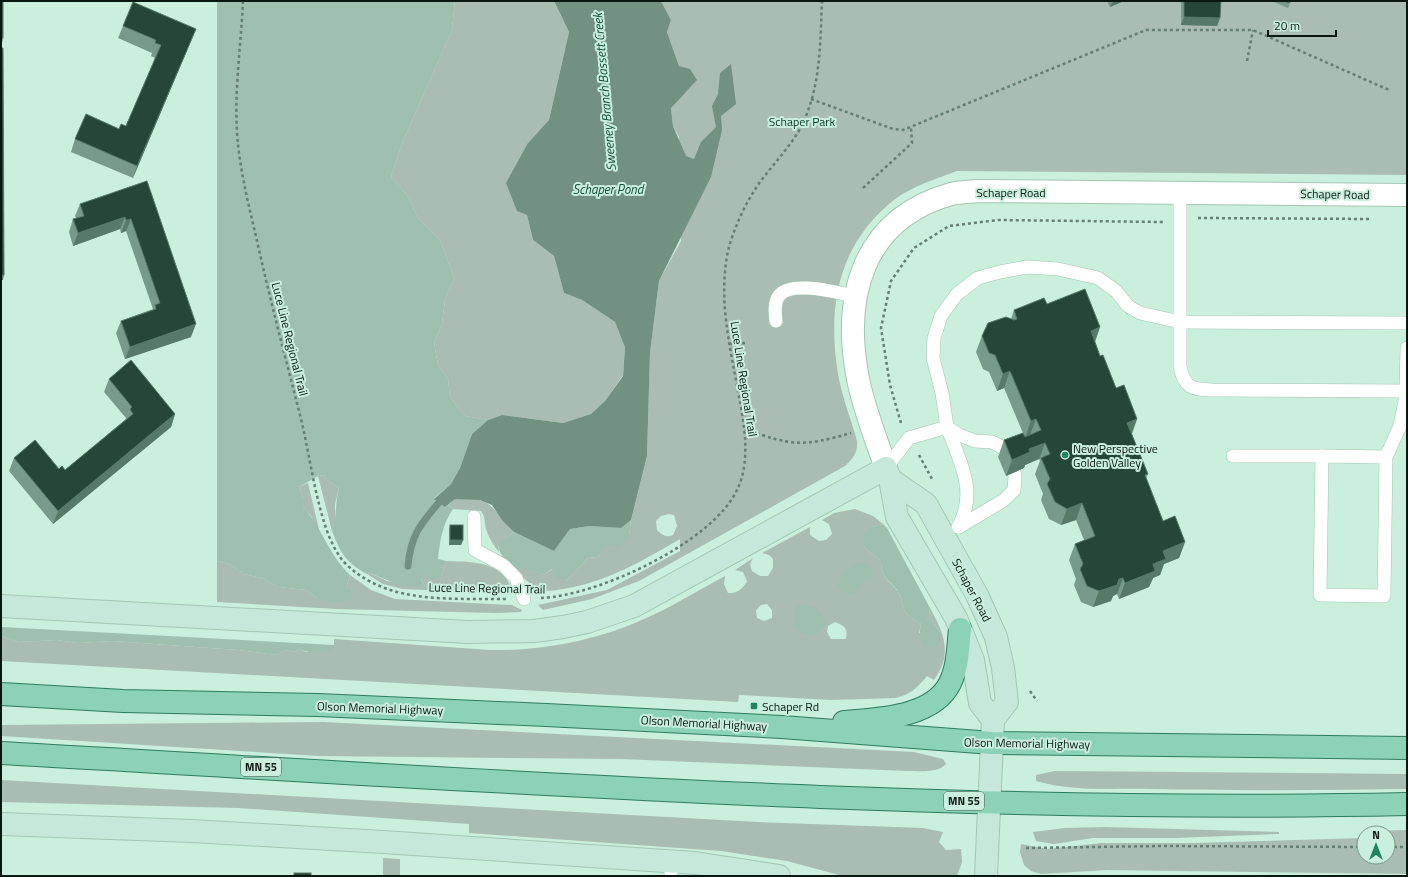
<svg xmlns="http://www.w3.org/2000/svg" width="1408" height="877" viewBox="0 0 1408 877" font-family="'Titillium Web',sans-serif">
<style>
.green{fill:#a9bdb2;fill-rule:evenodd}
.forest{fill:#9fbfaf}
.water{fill:#729181}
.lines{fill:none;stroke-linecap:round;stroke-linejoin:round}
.stream{stroke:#729181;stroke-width:7}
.lane-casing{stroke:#a2c6b3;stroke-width:14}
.street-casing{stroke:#a2c6b3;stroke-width:24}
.secondary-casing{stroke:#a2c6b3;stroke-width:24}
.primary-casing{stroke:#2d7d5d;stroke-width:24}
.path{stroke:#667f73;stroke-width:2.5;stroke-dasharray:3 3;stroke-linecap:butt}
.lane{stroke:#fff;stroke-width:13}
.street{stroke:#fff;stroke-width:22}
.secondary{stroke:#c6e8db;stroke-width:22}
.primary{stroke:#8cd2b6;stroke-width:22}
.wall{fill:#789a8a}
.shaded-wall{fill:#577968}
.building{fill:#264637;stroke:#577968}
.poi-dot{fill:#218660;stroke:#caefdc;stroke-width:1.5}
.labels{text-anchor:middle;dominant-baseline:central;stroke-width:4;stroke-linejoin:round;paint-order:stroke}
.shield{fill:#caefdc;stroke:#43584e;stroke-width:1}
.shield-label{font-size:11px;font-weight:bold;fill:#091711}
.park-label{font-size:12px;fill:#0a3726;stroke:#caefdc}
.street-label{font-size:12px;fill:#091711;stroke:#caefdc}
.poi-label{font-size:12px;fill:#091711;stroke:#caefdc;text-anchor:start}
.water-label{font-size:13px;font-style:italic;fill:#154f38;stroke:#caefdc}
</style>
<rect width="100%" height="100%" fill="#caefdc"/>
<!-- green -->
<g class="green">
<polygon points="455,1 554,1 569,32 549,120 528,143 527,215 533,240 554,256 564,293 582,300 615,322 625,346 623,375 605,401 591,414 563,423 502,415 488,420 465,416 450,397 448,379 438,365 434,343 442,324 445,299 454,278 440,240 417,217 410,199 391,177 403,141 452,30"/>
<path d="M661,1H1407V175L957,171C936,179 912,186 894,200C838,244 827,307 838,374C842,397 851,419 857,441C858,453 853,458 845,466L639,581L592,599L543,610L538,605L607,590L680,551V539C642,561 607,582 563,589C557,590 547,592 542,590C530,586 522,576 514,567L534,569L543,575L553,569L566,581L588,558L598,557L608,544L629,536L631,520L647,456L650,353L659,281L681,241L679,137L673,126L671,108L679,66L667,32L671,20ZM669,514L674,515L677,526L673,535C666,538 662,535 657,530L656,521L661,516Z"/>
<polygon points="324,475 327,480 339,488 335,504 335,522 332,531 318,476"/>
<polygon points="308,483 320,534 311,516 303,507 303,498 299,487"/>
<path d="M455,499C463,499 473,498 480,500C494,504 504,522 514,532L498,544L499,552C493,545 489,538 486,529C484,522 486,517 481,511L453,509L448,505Z"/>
<path d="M855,509L873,516L883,524L871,527L864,547L881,561C881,582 893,581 900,595C903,602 902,609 908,615C912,619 917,621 921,624L919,633L940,632L929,617L930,608C944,633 953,654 934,680L927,676C918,687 911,694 896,698L831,700L739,695L738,702L1,661V636L18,642L57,640L78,643L113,641L238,650L276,655L285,650L295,652L299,649L306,652L334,649V639L490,650C536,651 582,643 625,627C660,614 692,594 725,576L724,584L728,593C738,594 743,588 747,581L743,572L735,570L753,558L750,564L752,571L760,576H768L773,568V559L769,555L762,553L810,527V535L819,541L826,540L832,534L829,524L822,520L834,513ZM767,604L772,610V618L764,621L757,618L756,610L761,605ZM835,622C845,626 848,628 846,639H831L827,632L828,626Z"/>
<polygon points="217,561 230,564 244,574 262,578 278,587 306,590 318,599 346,588 350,575 371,590 395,599 512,605 522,610 521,612 495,613 336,609 217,602"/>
<path d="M446,561C466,562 494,560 507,580C510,584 511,587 511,592L499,593L402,589L383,584L367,574L370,573L387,581L425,587L421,579L426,572L441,576Z"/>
<path d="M323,722L914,752L943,759L946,764C939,773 919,771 908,771L621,759L319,756L1,736V725Z"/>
<path d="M1055,771L1407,774V789C1322,790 1236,791 1151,789C1113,788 1073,792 1036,781V775Z"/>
<polygon points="1,780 758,822 923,828 943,832 939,842 946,850 961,849 962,862 957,876 843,876 787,861 721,851 469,833 469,824 238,808 1,802"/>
<polygon points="1105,827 1279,832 1279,834 1175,838 1093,838 1054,844 1036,841 1033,832 1065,828"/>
<polygon points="1407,830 1407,874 1107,870 1041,874 1031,871 1024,865 1020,852 1021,844 1047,849 1102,843 1193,843 1364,838 1364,857 1388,857 1388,833 1368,833 1368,831"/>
<polygon points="383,858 400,859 400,876 383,876"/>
</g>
<!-- forest -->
<g class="forest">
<path d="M217,1H455L452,30L403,141L391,177L410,199L417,217L440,240L454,278L445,299L442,324L434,343L438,365L448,379L450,397L465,416L488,420L472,434L460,468L451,484L434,498L445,507L448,505L453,509C442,525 440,541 438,559L446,561L441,576L436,579H430L426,573L421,579L425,587L399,585L370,573L367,574C346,563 340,552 332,531C337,517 335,503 339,488L327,480L324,475L318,476L299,487L303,498V507C323,528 327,553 350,575L346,588L351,591L352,598L347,601L328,602L318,599L306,590L278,587L262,578L244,574L230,564L217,561Z"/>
<path d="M631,520L629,537L619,548L608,545L598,557L588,558L566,581L555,576L552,569L543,575C530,566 524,572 514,567C505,562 499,553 498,544C503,538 509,537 514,532L554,551L570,529L589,526L621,528Z"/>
<path d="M883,524L887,528L930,608L929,617L940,632V642L936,647H926C919,639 919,634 921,624C917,621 912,619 908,615C902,609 903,602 900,595C893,580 881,582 881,561L864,547V535L871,527Z"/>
<path d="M859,563L867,564L873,571V579L863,582L852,594L845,593L838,587C838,572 847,569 859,563Z"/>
<path d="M806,604C818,608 823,612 826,625C808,647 790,631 796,607Z"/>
<path d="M1,627L334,645V649C322,654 312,654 299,649L295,652L285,650L276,655L238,650L113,641L78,643L57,640L18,642L1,636Z"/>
</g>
<!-- water -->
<polygon class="water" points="554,1 661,1 671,20 667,32 679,66 690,69 697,80 671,108 673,126 686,156 694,159 701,142 716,127 712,106 718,94 720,73 731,64 736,104 721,116 722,130 711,177 659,281 650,353 647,456 631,520 621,528 589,526 570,529 554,551 514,532 502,520 492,505 480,500 455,499 445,507 434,499 451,484 460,468 472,434 488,420 502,415 563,423 591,414 605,401 623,376 625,347 615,322 582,300 564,293 554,256 533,240 527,215 517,211 506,183 528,143 549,120 569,32"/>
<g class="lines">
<!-- stream -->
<path class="stream" d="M408,566C411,531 424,521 445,495"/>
<!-- lane casing -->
<g class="lane-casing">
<g id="lane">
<path d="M1180,192V367C1185,389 1192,389 1213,390L1406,391L1407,348"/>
<path d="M776,321C775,313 774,304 778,297C789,279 838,293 855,296"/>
<polyline points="947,427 959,435 975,441 992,442 1002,447 1012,460 1015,477 1014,490 1004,500 959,527"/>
<path d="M947,427C960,461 978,493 958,527"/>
<polyline points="1233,456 1322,456"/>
<polyline points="1386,457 1322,456 1320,595 1384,596 1386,457 1400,426 1407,391"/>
<polyline points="886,468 909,438 947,427 942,393 933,358 934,338 941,316 957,294 978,278 1000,272 1027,267 1058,269 1098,278 1116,291 1128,306 1140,313 1180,322 1407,323"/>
<polyline points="474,517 475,550 503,565 516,578 524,599"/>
<polyline points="671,862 671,876"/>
</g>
</g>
<!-- street casing -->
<g class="street-casing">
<path id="street" d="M886,468C876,439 864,409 858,379C842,297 862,219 951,194C959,192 969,192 978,191L1407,195"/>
</g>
<!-- secondary casing -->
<g class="secondary-casing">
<g id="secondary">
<polyline points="890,479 926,504 977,595 996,637 1003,668 1007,702 993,720 986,876"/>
<polyline points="1,606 468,632 534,631 563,627 587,622 634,606 886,468 890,479 897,517 956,618 973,660 980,703 993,720"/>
<polyline points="1,824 192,831 383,842 695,863 779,876"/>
</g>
</g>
<!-- primary casing -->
<g class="primary-casing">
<g id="primary">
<polyline points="1,694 123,701 318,705 546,715 782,727 992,743 1407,748"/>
<path d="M844,722C877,719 933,718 950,683C958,667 958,647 960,629"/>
<path d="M1,753C469,779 938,814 1407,804"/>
</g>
</g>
<!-- path -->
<g class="path">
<path d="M243,1C241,47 233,98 238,144C241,173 248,203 255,232C268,291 283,349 298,407C309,448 313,491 327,531C332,544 338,557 348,566C391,605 452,598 506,599"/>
<polyline points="1247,61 1253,30"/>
<polyline points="811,99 893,129 903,130 1146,30 1253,30 1389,90"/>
<polyline points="863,188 912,143 911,127"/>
<polyline points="1198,218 1371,219"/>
<polyline points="730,344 746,343"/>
<polyline points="901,423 890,385 881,328 891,281 914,248 949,226 998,220 1163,222"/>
<path d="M745,429C791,446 803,447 851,433"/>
<polyline points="919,455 932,479"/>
<path d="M541,598C597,596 712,543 737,490C745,474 746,455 745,437C739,375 715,313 728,251C734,227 746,202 760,182C772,166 786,151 797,134C821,94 820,46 822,1"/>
<polyline points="1030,691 1037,701"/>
<polyline points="1388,847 1407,847"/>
<polyline points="1026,848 1161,846 1364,847"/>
</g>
<!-- lane -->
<use href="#lane" class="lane"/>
<!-- street -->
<use href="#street" class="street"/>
<!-- secondary -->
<use href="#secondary" class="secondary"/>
<!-- primary -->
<use href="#primary" class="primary"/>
</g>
<!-- wall -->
<g class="wall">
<polygon points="1107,1 1124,1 1110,7"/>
<polygon points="1181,1 1221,1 1220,18 1217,26 1181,25"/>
<polygon points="1272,1 1291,1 1288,8"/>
<polygon points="123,26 191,41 133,178 71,152 75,139 119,129 126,126 155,58 151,56 152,53 118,38"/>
<polygon points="147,181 191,337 125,359 116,333 121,321 153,309 126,231 121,233 120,229 73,246 69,232 73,219 76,218 75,216 80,204"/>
<polygon points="1047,304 1100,327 1095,342 1100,356 1116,388 1137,419 1132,434 1148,474 1146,478 1163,521 1185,542 1179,558 1164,564 1160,575 1153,578 1149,587 1119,599 1117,594 1113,596 1111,601 1093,607 1081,602 1074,585 1076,579 1069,560 1075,544 1084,540 1076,520 1061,525 1049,519 1041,500 1043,494 1035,474 1040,461 1039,459 1025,465 1024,468 1006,476 998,457 1004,440 1023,433 1004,388 997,391 989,372 983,369 976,352 982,336 1011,319 1014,310"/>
<polygon points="109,379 175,414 171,427 53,524 9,471 14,458 65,470 126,419 126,418 104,392"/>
<polygon points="450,525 463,540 461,545 449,545 449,529"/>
</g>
<!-- shaded-wall -->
<g class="shaded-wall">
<polygon points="1115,1 1124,1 1110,7 1112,3"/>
<polygon points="1184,17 1220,18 1217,26 1181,25"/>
<polygon points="196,29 191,41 133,178 137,166"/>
<polygon points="1,38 3,38 2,43 1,43"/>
<polygon points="125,217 120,229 73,246 78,233"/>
<polygon points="131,219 126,231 121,233 126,220"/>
<polygon points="1,275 4,275 3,280 1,280"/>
<polygon points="196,324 191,337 125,359 130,347"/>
<polygon points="1100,327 1094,344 1091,331"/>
<polygon points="1010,371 1004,388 997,391 1003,374"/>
<polygon points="175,414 171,427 53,524 58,511"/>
<polygon points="1036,419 1030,435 1025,438 1031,421"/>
<polygon points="1137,419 1131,435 1127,423"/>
<polygon points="1045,443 1039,459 1025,465 1024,468 1006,476 1012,460 1029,449"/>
<polygon points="1082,503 1076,520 1061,525 1067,509"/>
<polygon points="450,540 463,540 461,545 449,545"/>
<polygon points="1185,542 1179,558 1164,564 1160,575 1153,578 1149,587 1119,599 1125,583 1153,564 1163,551"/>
<polygon points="1123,578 1117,594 1113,596 1111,601 1093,607 1099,591 1119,579"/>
</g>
<!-- building -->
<g class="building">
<rect x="1" y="1" width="2" height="37"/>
<polygon points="1184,1 1221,1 1220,18 1184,17"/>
<polygon points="1284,1 1290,1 1289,3"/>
<polygon points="133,2 196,29 137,166 75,139 86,114 119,129 121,124 126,126 161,45 155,43 156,40 123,26"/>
<polygon points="1,48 3,48 4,275 1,275"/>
<polygon points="147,181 196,324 130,347 121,321 156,309 155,305 160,303 131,219 126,220 125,217 78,233 73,219 84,216 80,204"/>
<polygon points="1085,289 1100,327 1091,331 1100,356 1103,355 1116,388 1124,385 1137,419 1127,423 1148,474 1145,475 1163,521 1175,516 1185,542 1163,551 1166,559 1153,564 1155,571 1125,583 1123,578 1119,579 1117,585 1099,591 1087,586 1080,569 1083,564 1075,544 1095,536 1082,503 1067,509 1055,502 1047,484 1050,479 1041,458 1050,454 1045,443 1029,449 1030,452 1012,460 1004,440 1023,433 1025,437 1041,430 1036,419 1031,421 1010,371 1003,374 995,355 989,353 982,336 988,323 1006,317 1014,320 1017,319 1014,310 1044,298 1047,304"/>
<polygon points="131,360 175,414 58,511 14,458 35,440 59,469 62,466 65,470 133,414 130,409 132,407 109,379"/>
<rect x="450" y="525" width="13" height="15"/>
<rect x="294" y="873" width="17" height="3"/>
</g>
<!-- markers -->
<g class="poi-dot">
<circle cx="1065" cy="455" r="4"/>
<rect x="750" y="702" width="8" height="8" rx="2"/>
</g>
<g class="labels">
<!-- shield labels -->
<g class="shield">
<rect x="241" y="758" width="40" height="18" rx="3"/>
<rect x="944" y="792" width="40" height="18" rx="3"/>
</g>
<g class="shield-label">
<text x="261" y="767">MN 55</text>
<text x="964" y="801">MN 55</text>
</g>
<!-- park labels -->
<g class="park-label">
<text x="802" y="121">Schaper Park</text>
</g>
<!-- street labels -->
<g class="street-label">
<text x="1011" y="192">Schaper Road</text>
<text transform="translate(1335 194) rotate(1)">Schaper Road</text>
<text transform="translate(290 339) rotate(76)">Luce Line Regional Trail</text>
<text transform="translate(744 379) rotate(81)">Luce Line Regional Trail</text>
<text transform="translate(487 588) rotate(1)">Luce Line Regional Trail</text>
<text transform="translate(972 590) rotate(62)">Schaper Road</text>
<text transform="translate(380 708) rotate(2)">Olson Memorial Highway</text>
<text transform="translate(704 723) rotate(3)">Olson Memorial Highway</text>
<text transform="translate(1027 743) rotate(1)">Olson Memorial Highway</text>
</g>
<!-- poi labels -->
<g class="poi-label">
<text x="1073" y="448">New Perspective<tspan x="1073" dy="14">Golden Valley</tspan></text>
<text x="762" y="706">Schaper Rd</text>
</g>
<!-- water labels -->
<g class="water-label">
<text transform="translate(604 92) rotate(-95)">Sweeney Branch Bassett Creek</text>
<text x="608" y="189">Schaper Pond</text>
</g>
</g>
<!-- border -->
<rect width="1408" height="877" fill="none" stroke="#091711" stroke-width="4"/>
<!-- north arrow -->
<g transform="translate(1376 845)"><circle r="19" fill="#caefdc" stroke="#7d998b"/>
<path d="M0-3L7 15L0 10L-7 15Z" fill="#218660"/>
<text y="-6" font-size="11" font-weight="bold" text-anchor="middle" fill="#091711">N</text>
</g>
<!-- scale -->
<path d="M1268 30v6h68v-6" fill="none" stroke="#091711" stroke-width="2"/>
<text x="1274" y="30" font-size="12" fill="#091711" stroke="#caefdc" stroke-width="3" paint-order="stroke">20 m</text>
</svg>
